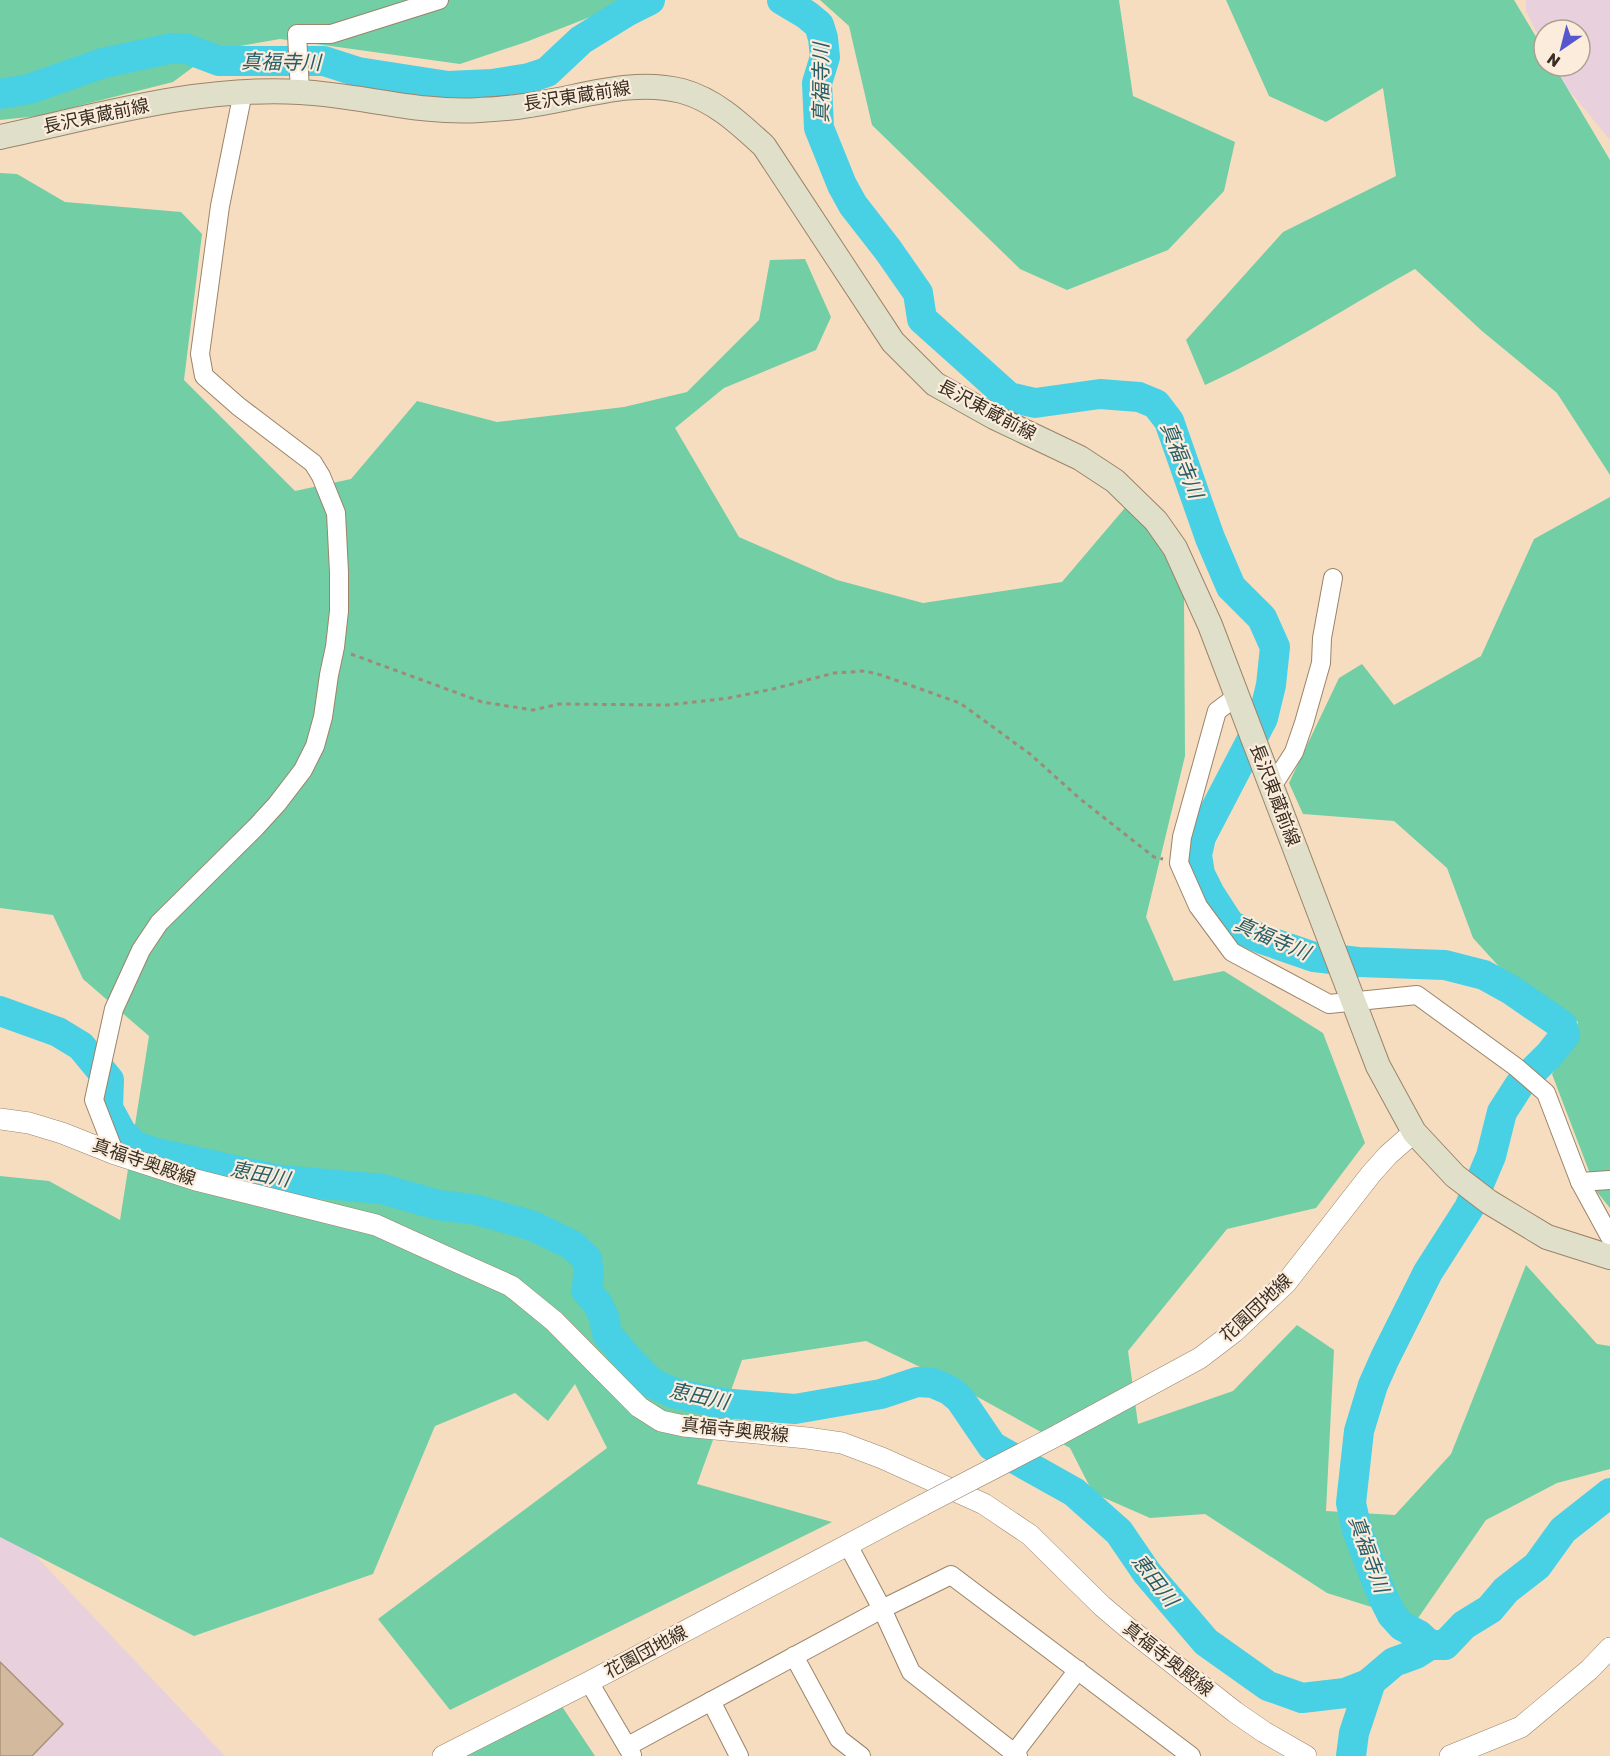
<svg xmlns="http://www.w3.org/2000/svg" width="1610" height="1756" viewBox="0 0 1610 1756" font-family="Rubik,'Noto Sans JP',sans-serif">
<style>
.industrial{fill:#e8d1dd}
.green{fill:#71cea5}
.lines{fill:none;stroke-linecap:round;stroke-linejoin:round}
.river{stroke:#48d0e5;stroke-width:30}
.building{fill:#d3ba9e;stroke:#aa9277;stroke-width:1.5}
.minor-casing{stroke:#9b8469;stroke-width:20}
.tertiary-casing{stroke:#9b8469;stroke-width:22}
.secondary-casing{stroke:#9b8469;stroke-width:26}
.path{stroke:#9e8b77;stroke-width:3;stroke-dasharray:4.5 4.5;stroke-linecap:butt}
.minor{stroke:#fff;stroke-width:18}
.tertiary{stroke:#fff;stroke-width:21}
.secondary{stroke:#e0e0ca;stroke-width:24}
.tertiary-bridge-casing{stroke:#9b8469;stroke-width:22;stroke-linecap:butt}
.tertiary-bridge{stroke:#fff;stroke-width:21}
.labels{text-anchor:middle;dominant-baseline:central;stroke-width:4.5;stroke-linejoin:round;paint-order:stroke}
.street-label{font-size:18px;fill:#382e23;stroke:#fcecdb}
.water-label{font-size:20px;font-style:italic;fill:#275e67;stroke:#fcecdb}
</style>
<rect width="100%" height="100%" fill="#f7ddc0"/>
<!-- industrial -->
<g class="industrial">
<polygon points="1526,0 1610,0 1610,140 1559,78 1553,66 1580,66 1580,30 1544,30 1544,48 1526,11"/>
<polygon points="0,1518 225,1756 0,1756"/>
</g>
<!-- green -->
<g class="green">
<polygon points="0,0 628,0 621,5 526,42 460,64 280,39 216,50 173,82 38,116 0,120"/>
<polygon points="820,0 1119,0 1133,96 1235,142 1224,191 1168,250 1067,290 1020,269 872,125 849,26"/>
<path d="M1226,0H1514L1544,50V66H1554L1610,160V475L1557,393L1482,331L1415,269C1345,308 1278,352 1205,385L1186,340L1283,232L1396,176L1383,88L1326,122L1269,96Z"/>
<polygon points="0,173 17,174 65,202 181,212 202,234 184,380 295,491 351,479 417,401 497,422 624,407 687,392 759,320 770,260 805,259 831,317 816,350 724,388 675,428 739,537 837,580 923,603 1062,582 1135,496 1184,594 1185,756 1146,917 1174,981 1224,971 1323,1033 1365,1143 1316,1208 1227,1229 1128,1351 1138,1424 1233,1391 1297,1325 1334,1350 1326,1511 1395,1515 1451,1454 1526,1265 1597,1344 1610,1346 1610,1469 1557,1483 1486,1520 1416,1621 1327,1593 1205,1514 1150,1518 1093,1493 1070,1448 945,1379 866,1341 742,1360 697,1484 832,1522 450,1710 378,1619 607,1448 575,1384 548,1421 515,1393 435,1426 373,1574 194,1636 0,1537 0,1176 49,1181 120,1220 149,1036 83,979 53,915 0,908"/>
<polygon points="1610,497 1610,1208 1597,1192 1552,1074 1572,1045 1578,1022 1504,972 1473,938 1447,868 1394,821 1303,814 1289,783 1339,678 1362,664 1394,705 1481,656 1534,539"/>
<polygon points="561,1705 595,1756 461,1756"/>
</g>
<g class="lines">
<!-- river -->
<g class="river">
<polyline points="782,0 807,15 819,25 823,38 825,57 817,83 819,128 842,185 853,205 888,250 918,293 922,319 1009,397 1035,403 1100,394 1139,397 1156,404 1169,421 1210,538 1231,587 1262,618 1275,647 1271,685 1263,718 1201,837 1197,855 1200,874 1210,894 1230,925 1262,939 1314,957 1358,962 1445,965 1484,975 1511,990 1562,1025 1565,1035 1550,1054 1520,1084 1502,1112 1491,1156 1469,1208 1428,1272 1385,1358 1373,1385 1359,1431 1351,1503 1357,1530 1381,1593 1392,1615 1402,1626 1419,1635 1430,1645 1445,1645 1464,1625 1490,1609 1506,1590 1537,1566 1563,1530 1610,1493"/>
<polyline points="0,94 29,89 103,63 173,48 187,49 219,61 324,61 358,72 448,86 492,84 529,78 547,72 581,40 628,11 650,0"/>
<polyline points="0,1011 58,1032 81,1046 109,1080 108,1108 121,1132 135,1146 156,1153 280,1180 382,1189 438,1205 477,1210 533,1226 572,1245 587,1259 589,1275 586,1290 597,1303 604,1317 607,1334 630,1361 652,1383 674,1393 720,1403 795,1409 881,1394 917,1382 933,1383 949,1390 960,1399 992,1446 1074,1492 1119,1532 1147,1573 1206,1642 1268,1686 1302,1698 1345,1693 1368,1684 1394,1662 1416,1654 1430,1645"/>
<polyline points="1351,1756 1354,1733 1369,1688 1368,1684"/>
</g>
</g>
<!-- building -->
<polygon class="building" points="0,1662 63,1724 32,1756 0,1756"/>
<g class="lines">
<!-- minor casing -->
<g class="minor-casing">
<g id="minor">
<polyline points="300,92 297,34 331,34 439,0"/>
<polyline points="1236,697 1217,711 1182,837 1179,863 1198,906 1232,952 1329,1004 1417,995 1516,1067 1546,1093 1580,1182 1610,1237"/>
<polyline points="1273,785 1294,752 1304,723 1321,663 1322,638 1333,578"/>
<polyline points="115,1154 94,1100 114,1009 141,950 159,923 256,827 277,804 303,770 315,746 323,717 329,675 335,647 339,611 339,572 336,513 321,476 313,463 238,406 204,376 200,354 220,206 243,92"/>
<polyline points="1580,1182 1610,1180"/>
<polyline points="848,1545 882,1609 911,1672 1018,1756"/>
<polyline points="794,1656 839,1739 861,1756"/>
<polyline points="589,1682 632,1755"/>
<polyline points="711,1701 739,1756"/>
<polyline points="628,1746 882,1609 951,1575 1191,1756"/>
<polyline points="1012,1756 1078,1670"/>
</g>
</g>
<!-- tertiary casing -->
<g class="tertiary-casing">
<g id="tertiary">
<polyline points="0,1119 29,1123 62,1133 115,1154 196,1180 376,1225 442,1255 511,1286 554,1321 639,1407 661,1421 684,1426 807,1438 842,1443 882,1458 984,1504 1030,1535 1102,1606 1128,1628 1235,1712 1264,1732 1306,1756"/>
<polyline points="1058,1435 1200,1358 1234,1332 1286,1283 1371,1174 1388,1155 1414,1132"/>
<polyline points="443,1756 589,1682 923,1505"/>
<polyline points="1450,1756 1521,1727 1589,1670 1610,1648"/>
</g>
</g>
<!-- secondary casing -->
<g class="secondary-casing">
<path id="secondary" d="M0,137C98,116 198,86 300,92C360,95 419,114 480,110C496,109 514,108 530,105C580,98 631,78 682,91C715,100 740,124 764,146L893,342L935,384L994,417L1080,458L1115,481L1156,521L1175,548L1210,625L1378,1066L1414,1132L1455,1176L1489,1202L1547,1237L1610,1257"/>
</g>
<!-- path -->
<polyline class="path" points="351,654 482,702 533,710 559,704 668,705 729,698 773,689 834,673 865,671 881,675 960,703 1030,754 1079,798 1154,857 1163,859"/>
<!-- minor -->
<use href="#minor" class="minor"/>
<!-- tertiary -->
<use href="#tertiary" class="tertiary"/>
<!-- secondary -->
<use href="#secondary" class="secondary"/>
<!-- tertiary-bridge casing -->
<g class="tertiary-bridge-casing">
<polyline id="tertiary-bridge" points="923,1505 1058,1435"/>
</g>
<!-- tertiary-bridge -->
<use href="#tertiary-bridge" class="tertiary-bridge"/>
</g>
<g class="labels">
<!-- street labels -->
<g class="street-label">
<text transform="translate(577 96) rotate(-9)">長沢東蔵前線</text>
<text transform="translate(96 116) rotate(-12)">長沢東蔵前線</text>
<text transform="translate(987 410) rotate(28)">長沢東蔵前線</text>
<text transform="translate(1275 795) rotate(69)">長沢東蔵前線</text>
<text transform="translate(144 1162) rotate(19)">真福寺奥殿線</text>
<text transform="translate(1256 1308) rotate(-43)">花園団地線</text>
<text transform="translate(735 1430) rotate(6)">真福寺奥殿線</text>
<text transform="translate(646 1652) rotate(-28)">花園団地線</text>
<text transform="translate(1168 1659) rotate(38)">真福寺奥殿線</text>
</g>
<!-- water labels -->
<g class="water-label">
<text transform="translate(281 62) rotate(1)">真福寺川</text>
<text transform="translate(821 83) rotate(-90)">真福寺川</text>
<text transform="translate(1182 460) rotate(68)">真福寺川</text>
<text transform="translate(1272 938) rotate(23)">真福寺川</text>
<text transform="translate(260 1174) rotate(11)">恵田川</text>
<text transform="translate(699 1396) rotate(12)">恵田川</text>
<text transform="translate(1369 1554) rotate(70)">真福寺川</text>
<text transform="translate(1155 1580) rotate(52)">恵田川</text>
</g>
</g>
<!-- north arrow -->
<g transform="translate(1562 48) rotate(215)"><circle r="28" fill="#fcecdb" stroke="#aea091" stroke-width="1.5"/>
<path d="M0-4.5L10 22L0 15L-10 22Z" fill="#5657cf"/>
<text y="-9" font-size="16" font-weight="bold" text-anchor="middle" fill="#382e23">N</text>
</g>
</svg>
